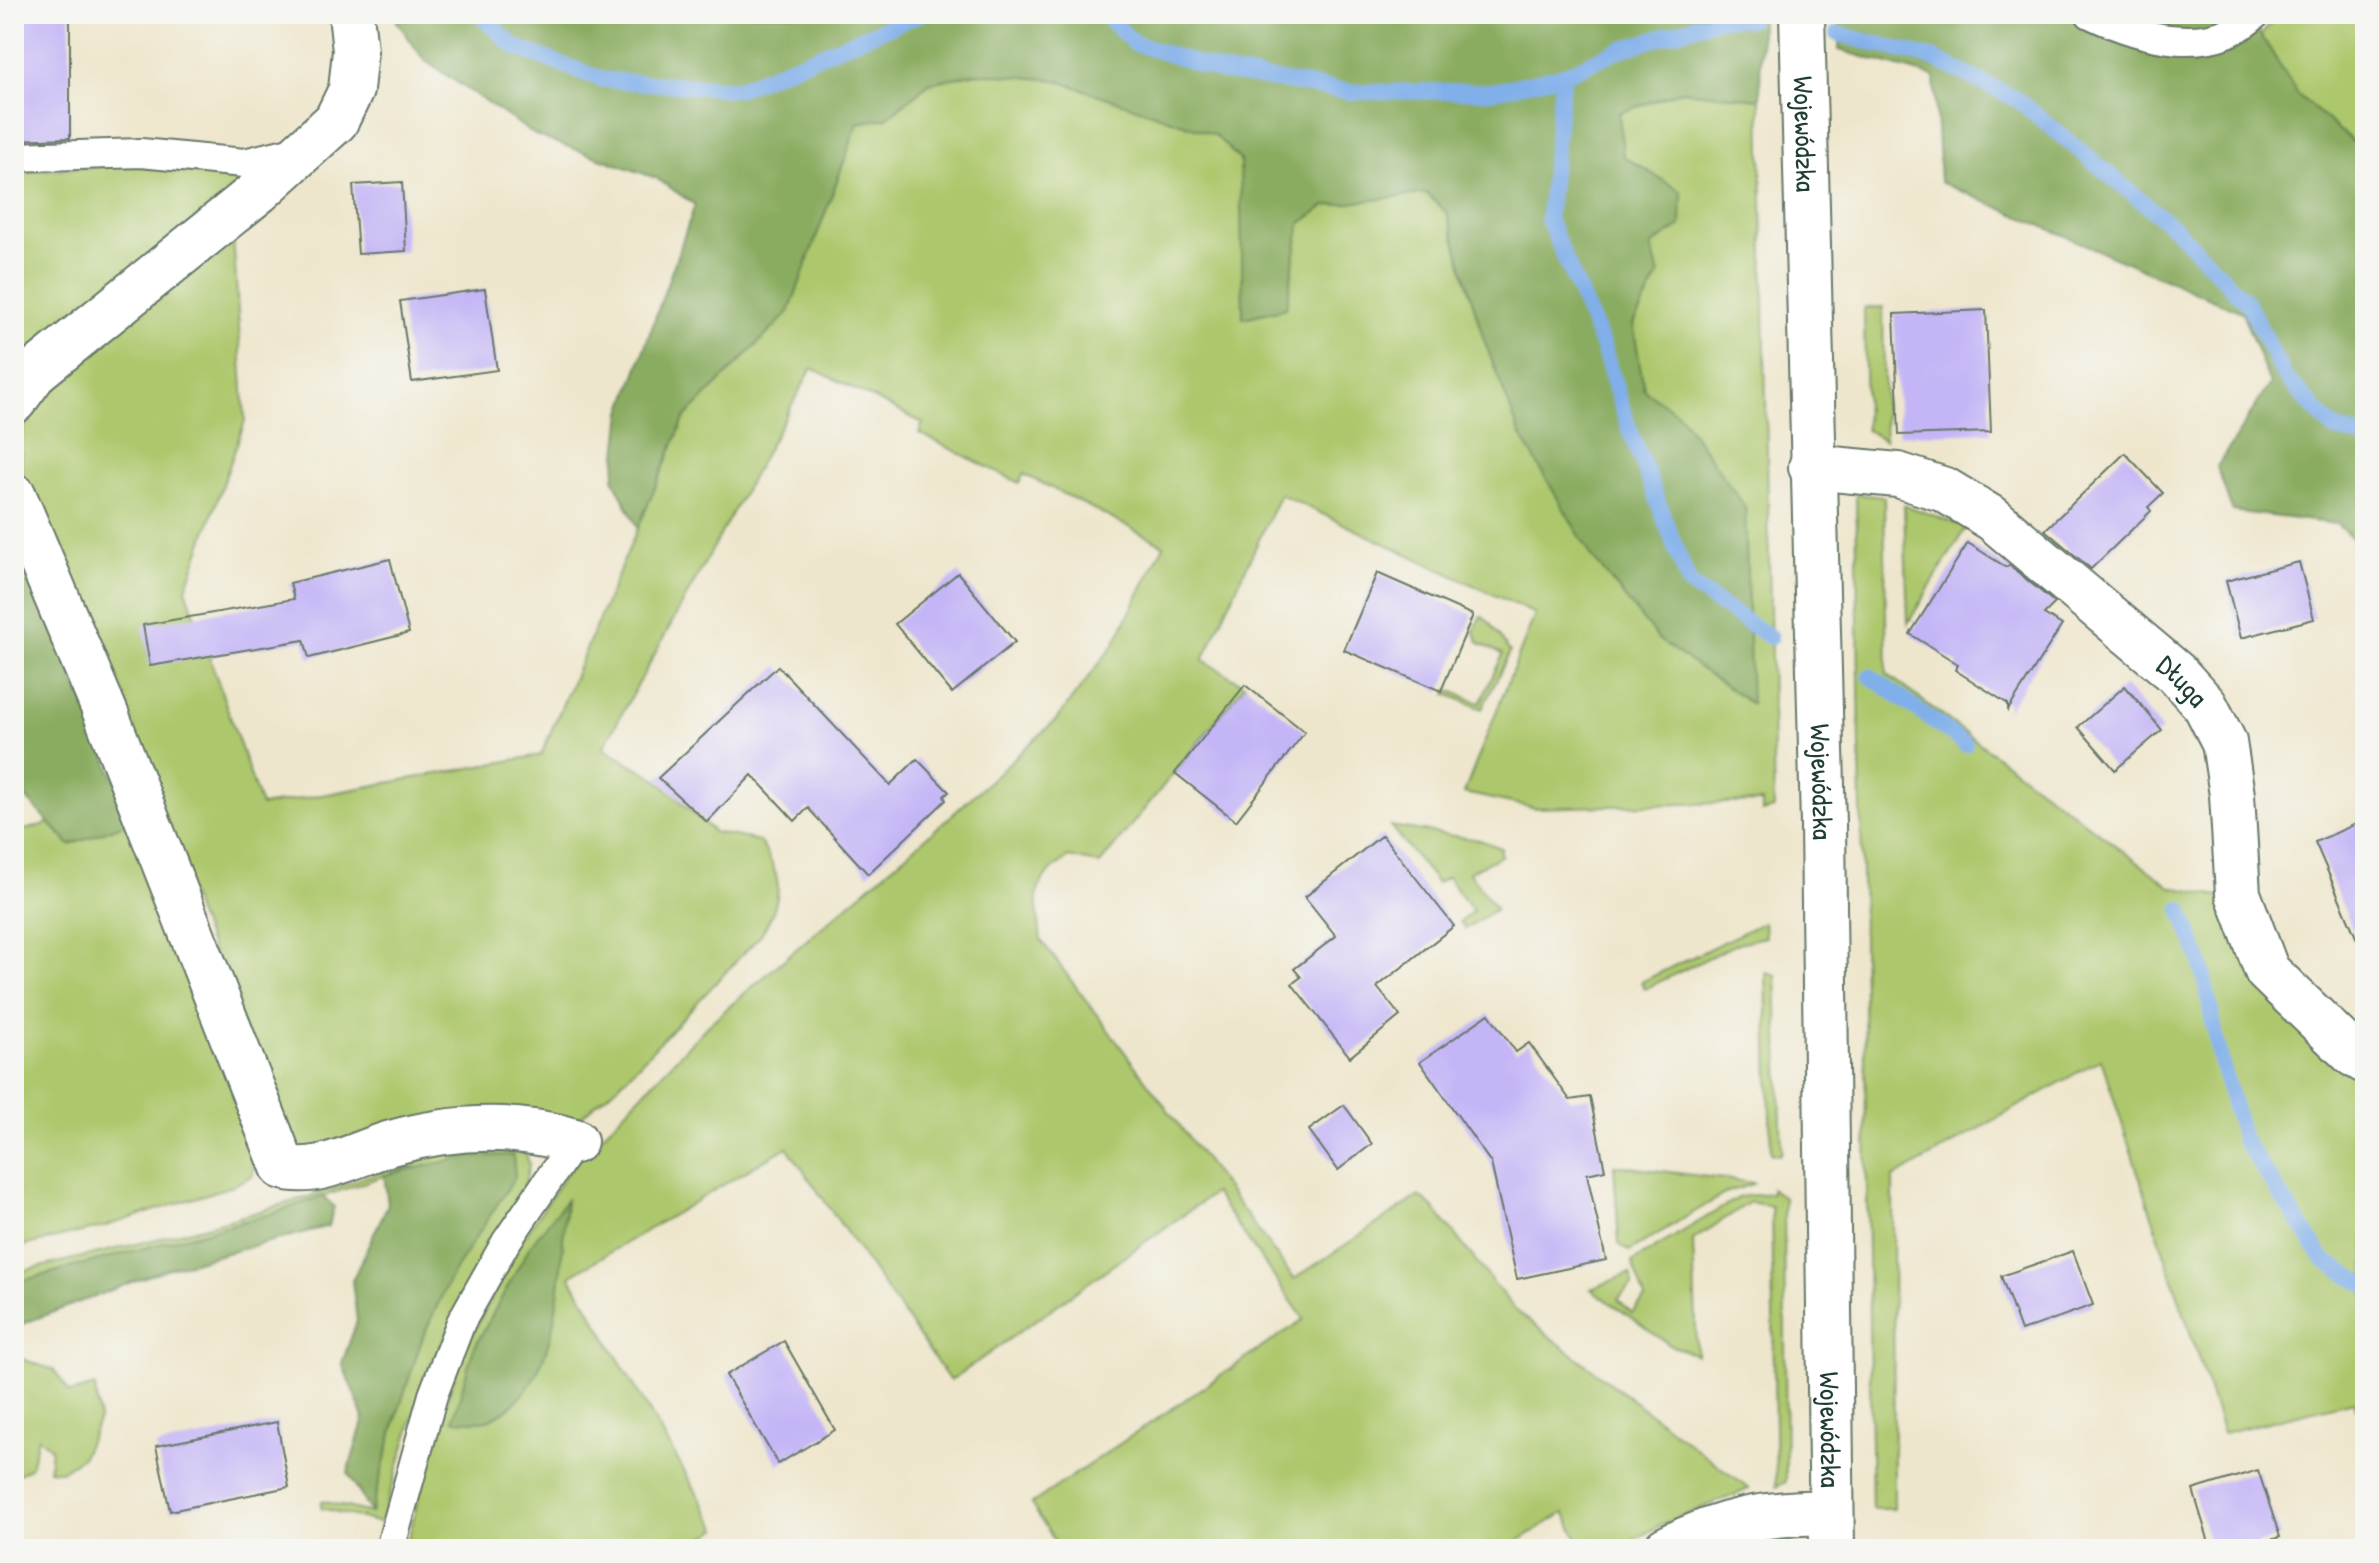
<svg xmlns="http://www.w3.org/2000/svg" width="2379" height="1563" viewBox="0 0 2379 1563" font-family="'Patrick Hand',sans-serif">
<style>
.green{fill:#adc76c;stroke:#668250;stroke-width:2}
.forest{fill:#8aac60;stroke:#54744a;stroke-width:2}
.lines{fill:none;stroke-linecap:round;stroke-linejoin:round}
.stream{stroke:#80afea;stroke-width:16}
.building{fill:#c4b5f6}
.service-casing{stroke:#677869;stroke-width:32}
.minor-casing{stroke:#677869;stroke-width:48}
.secondary-casing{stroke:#677869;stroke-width:48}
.service{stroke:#fff;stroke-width:28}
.minor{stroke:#fff;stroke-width:44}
.secondary{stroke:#fff;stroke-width:44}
.labels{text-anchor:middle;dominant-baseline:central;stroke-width:8;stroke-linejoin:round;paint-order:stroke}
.street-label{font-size:28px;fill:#1f3d34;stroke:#f6f6f2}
</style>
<rect width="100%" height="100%" fill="#f6f6f2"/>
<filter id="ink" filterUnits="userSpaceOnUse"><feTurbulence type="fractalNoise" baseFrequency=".0125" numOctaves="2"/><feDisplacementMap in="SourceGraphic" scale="16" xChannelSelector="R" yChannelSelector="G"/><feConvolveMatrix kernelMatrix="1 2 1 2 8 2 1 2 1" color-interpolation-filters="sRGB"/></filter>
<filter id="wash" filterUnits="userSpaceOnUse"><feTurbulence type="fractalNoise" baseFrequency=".006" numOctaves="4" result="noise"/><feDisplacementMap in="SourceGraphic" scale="32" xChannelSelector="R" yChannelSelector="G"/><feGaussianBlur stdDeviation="1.8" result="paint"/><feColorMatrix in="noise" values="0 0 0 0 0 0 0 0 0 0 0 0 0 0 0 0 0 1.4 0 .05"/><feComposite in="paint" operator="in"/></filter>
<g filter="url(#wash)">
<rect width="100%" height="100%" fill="#eee6cc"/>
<!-- green -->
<g class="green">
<polygon points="2279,14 2365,14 2365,152 2298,95 2261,35"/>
<path d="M977,73L1056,80L1216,135L1241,160L1244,318L1286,308L1300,224L1325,206L1426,193L1447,213L1484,340L1750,703L1745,507L1680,415L1644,390L1633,324L1659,275L1651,246L1682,192L1623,156L1619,113L1681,91L1760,99L1774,809L1762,812V802L1535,808L1464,793L1535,614L1280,494L1203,660L1245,685L1100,864L1069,857C1028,884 1036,896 1041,940L1294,1279L1419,1196L1432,1206L1515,1310L1749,1489L1665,1523L1616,1549H1584L1564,1513L1505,1549H1060L1031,1504L1304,1319L1214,1193L950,1381L787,1147L570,1276L718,1529L685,1549H406L425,1469L461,1356L520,1243L568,1171L709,1024L951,816L1056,720L1114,644L1164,545L1024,474L1019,483L919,433L923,423L812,368L603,748L654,777L714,832L759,841C784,878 784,898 760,936L620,1084L580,1117L296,1159L24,484C17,452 22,429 32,399L233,234L245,421L186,589L261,806L541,755L685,417L789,312L858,122L887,118L929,83Z"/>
<polygon points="126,165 255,176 14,376 14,172"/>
<polygon points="1883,307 1885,440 1866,430 1864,308"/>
<polygon points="1856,494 1884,497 1887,674 2171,887 2219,896 2365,1074 2365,1434 2354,1401 2223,1433 2101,1059 1893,1178 1894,1509 1872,1509"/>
<polygon points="1904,505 1966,527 1908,623"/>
<polygon points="1481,616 1489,622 1510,652 1482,709 1447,694 1449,690 1480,703 1503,654 1479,643 1474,631"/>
<polygon points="132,821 258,1160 252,1176 232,1186 103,1227 14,1248 14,833 49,823 70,845"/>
<polygon points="1390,826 1480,840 1501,848 1501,856 1469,872 1496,909 1465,929 1460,922 1473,911 1447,877 1437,883"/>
<polygon points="1764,922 1765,937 1738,943 1645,989 1641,982"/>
<polygon points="1766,972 1776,975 1782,1152 1779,1155 1771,1153"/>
<path d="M468,1148L526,1153L529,1165L525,1184L428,1370L381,1523L321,1508L322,1501L371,1513C392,1432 412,1349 451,1275C469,1241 494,1209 515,1177L409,1167L275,1213L14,1283V1273C113,1250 213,1227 310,1196C363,1178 413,1158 468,1148Z"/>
<polygon points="1614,1165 1755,1183 1728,1192 1629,1251 1619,1244"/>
<polygon points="1771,1188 1784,1198 1786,1482 1776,1487 1771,1206 1750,1202 1693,1240 1697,1355 1670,1345 1591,1289 1630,1273 1633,1284 1618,1299 1632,1313 1645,1299 1632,1262 1740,1197 1771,1193"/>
<polygon points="19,1358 54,1370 70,1393 95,1386 99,1419 82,1457 61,1471 49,1470 51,1448 38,1437 31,1467 17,1475 14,1473 14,1366"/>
<polygon points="1779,1531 1792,1539 1793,1549 1700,1549"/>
</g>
<!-- forest -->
<g class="forest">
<polygon points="392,14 1761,14 1760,99 1681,91 1619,113 1623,156 1682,192 1681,226 1651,246 1659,275 1633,324 1644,390 1680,415 1745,507 1751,704 1659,640 1592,557 1520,434 1484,340 1447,213 1427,193 1325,206 1300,224 1286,308 1243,318 1240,160 1215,135 1056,80 977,73 929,83 887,118 858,123 789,312 685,417 638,528 614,480 622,412 695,205 656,178 535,135 424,60"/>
<polygon points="1839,14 2234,14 2261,35 2298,95 2365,152 2365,552 2337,524 2232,511 2217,467 2270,384 2242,312 1940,182 1934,77 1839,50"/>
<polygon points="14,533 132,821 70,845 14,785"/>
<polygon points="513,1155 515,1177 452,1274 423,1336 396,1418 371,1513 348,1473 364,1418 342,1363 357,1321 352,1281 388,1204 384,1175 471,1156"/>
<polygon points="322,1196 334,1206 329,1226 166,1269 14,1327 14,1283 275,1213"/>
<path d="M566,1200C559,1269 565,1386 490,1419C480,1423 463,1420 453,1420L473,1350L530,1246Z"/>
</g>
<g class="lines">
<!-- stream -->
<g class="stream">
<polyline points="479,14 515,47 604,80 737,89 920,14"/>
<polyline points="1104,14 1134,43 1223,72 1350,92 1494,91 1563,75 1616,51 1721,18 1751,19"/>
<polyline points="1838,34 1935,59 2018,100 2176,229 2248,304 2284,376 2333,428 2365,438"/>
<polyline points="1563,75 1548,219 1603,347 1626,420 1690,585 1770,637"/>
<polyline points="1870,676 1965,744"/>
<polyline points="2181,909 2201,962 2221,1061 2243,1139 2324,1260 2365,1285"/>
</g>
</g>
<g id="blocks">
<!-- building -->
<g class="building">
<polygon points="14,14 70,14 70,138 14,140"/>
<polygon points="402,182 406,251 358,254 353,185"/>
<polygon points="485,289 497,370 412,382 400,301"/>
<polygon points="1986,310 1991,432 1899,435 1894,314"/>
<polygon points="2125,453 2163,493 2148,507 2151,511 2091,569 2045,530"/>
<polygon points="1968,543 2006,567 2009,565 2055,603 2044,614 2062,625 2008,710 2008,704 1955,670 1958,664 1910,634"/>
<polygon points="390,559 409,633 309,658 304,640 150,666 143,625 294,599 290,583"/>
<polygon points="2299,562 2314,619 2241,638 2226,581"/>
<polygon points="958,573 1015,642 952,693 895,624"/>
<polygon points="1377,573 1473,615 1441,691 1344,650"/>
<polygon points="778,666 890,785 917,759 949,792 944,796 946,800 868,874 808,808 795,821 752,775 707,822 658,778"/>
<polygon points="1245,685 1305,732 1236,821 1175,773"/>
<polygon points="2125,686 2162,730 2115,770 2078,727"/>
<polygon points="2365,820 2365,958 2315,842"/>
<polygon points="1382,835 1454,926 1377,987 1400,1016 1350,1057 1292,984 1301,977 1294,969 1336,936 1305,897"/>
<polygon points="1489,1014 1516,1052 1529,1043 1570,1100 1590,1097 1605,1170 1587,1174 1606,1260 1517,1279 1491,1163 1420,1062"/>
<polygon points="1344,1105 1372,1144 1338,1170 1309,1130"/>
<polygon points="2073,1251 2093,1305 2021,1331 2001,1276"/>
<polygon points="784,1341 835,1430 778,1464 726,1375"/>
<polygon points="277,1422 289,1487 170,1511 156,1446"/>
<polygon points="2258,1470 2280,1537 2242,1549 2211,1549 2193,1490"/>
</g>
</g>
</g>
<g filter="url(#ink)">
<use href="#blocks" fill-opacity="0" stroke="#677869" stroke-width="2"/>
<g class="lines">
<!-- service casing -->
<g class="service-casing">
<g id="service">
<path d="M2090,14C2140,38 2211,58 2256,14"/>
<polyline points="14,157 141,153 244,163 294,151"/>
<polyline points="390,1549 433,1395 461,1322 506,1242 575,1141"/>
</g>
</g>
<!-- minor casing -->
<g class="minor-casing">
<g id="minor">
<polyline points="14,401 36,371 259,191 336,121 351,90 355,51 351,14"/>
<path id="s1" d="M1811,467L1898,475L1945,490L1993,519L2176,673L2205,705L2224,742L2232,795L2238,894L2267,971L2353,1054L2365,1061"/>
<path d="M14,496L106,714L283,1167C317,1177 357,1153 391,1143C452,1126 514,1123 575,1141"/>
<path d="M1666,1549C1724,1519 1767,1513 1831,1512"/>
</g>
</g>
<!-- secondary casing -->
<g class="secondary-casing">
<g id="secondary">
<path id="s2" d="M1802,14L1823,825L1832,1549"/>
</g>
</g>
<!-- service -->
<use href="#service" class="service"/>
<!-- minor -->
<use href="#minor" class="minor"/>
<!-- secondary -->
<use href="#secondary" class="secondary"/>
</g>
</g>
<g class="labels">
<!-- street labels -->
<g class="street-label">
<text stroke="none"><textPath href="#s2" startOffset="120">Wojewódzka</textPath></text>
<text stroke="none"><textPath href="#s1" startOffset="442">Długa</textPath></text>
<text stroke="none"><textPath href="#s2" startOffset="768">Wojewódzka</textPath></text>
<text stroke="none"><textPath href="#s2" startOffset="1416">Wojewódzka</textPath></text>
</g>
</g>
<!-- margin -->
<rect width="2379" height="1563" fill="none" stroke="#f6f6f2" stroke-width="48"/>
</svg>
